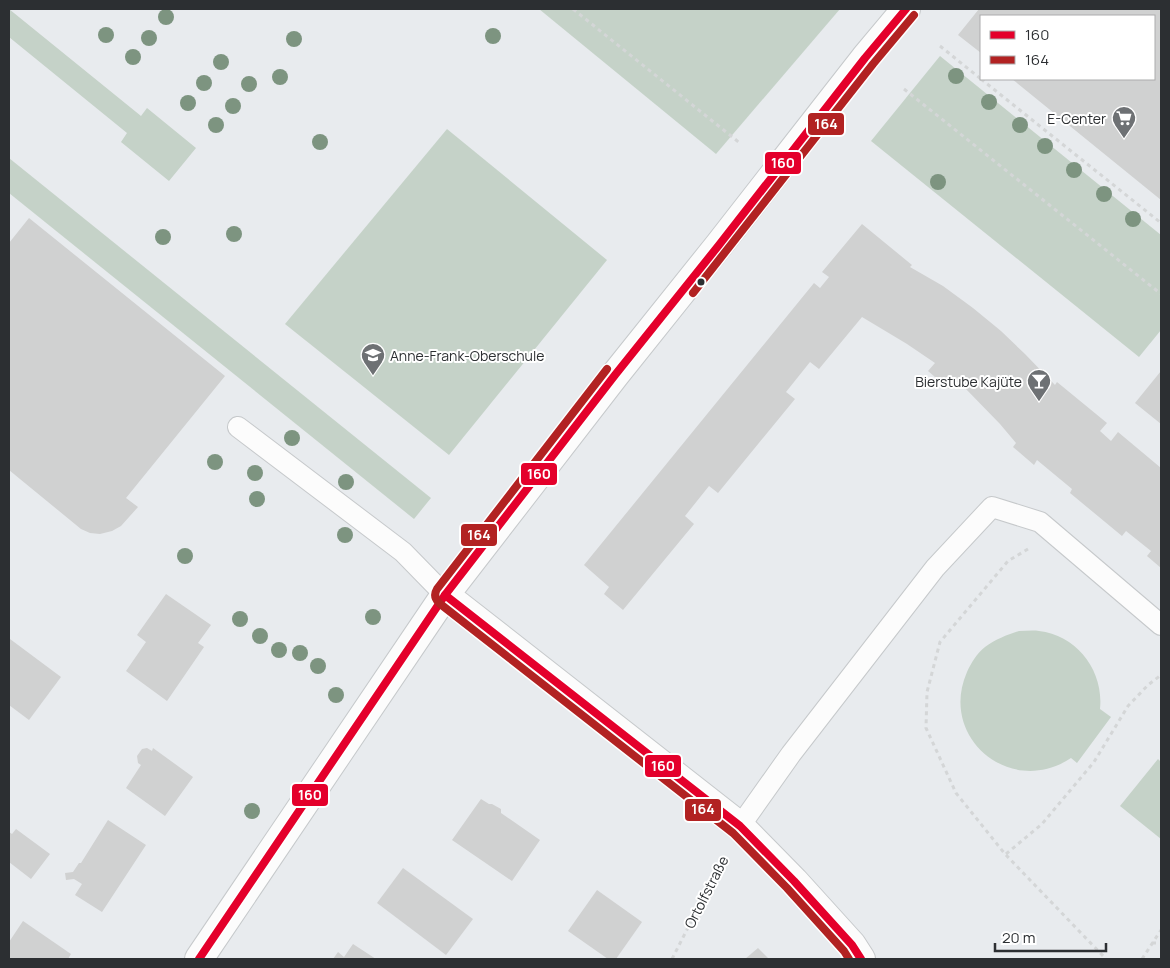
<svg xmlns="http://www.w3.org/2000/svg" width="1170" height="968" viewBox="0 0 1170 968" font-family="Manrope,sans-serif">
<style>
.green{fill:#c5d2c8}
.building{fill:#d0d1d1}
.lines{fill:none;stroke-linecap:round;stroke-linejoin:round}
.service-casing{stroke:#c6c9cb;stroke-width:22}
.tertiary-casing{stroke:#c6c9cb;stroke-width:30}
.path{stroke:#d4d6d7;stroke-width:3;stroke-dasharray:4 4;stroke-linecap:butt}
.service{stroke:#fcfcfc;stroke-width:20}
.tertiary{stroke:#fcfcfc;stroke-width:28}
.bus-1-casing{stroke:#fff;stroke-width:11}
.bus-2-casing{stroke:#fff;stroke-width:11}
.bus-1{stroke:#e4002b;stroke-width:8}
.bus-2{stroke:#b22222;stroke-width:8}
.tree{fill:#7d9480}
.bus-dot{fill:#2c2f32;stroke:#fff;stroke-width:2}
.labels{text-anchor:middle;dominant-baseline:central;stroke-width:4;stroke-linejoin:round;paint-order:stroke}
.poi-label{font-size:14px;fill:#2c2f32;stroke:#fff;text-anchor:end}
.street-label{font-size:14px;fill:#2c2f32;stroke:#fff}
.line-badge{stroke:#fff;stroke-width:2}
.badge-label{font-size:14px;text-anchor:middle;font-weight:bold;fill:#fff}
</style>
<rect width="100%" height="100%" fill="#e8ebee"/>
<!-- green -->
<g class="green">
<polygon points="9,9 141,116 147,108 196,148 169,181 121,142 127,133 9,37"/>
<polygon points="539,9 840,9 716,154"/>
<polygon points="940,56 1161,235 1161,330 1139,357 871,141"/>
<polygon points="447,129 607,260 449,455 285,324"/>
<polygon points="9,158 431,498 414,519 9,193"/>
<path d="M1019,631C1026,631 1033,630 1039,631C1077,635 1104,671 1100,709L1111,717L1077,763L1071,758C1011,798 938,738 967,672C971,663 977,653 985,647C996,639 1007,635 1019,631Z"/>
<polygon points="1158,759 1161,762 1161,839 1120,806"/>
</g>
<!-- building -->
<g class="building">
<polygon points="979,9 1161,9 1161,200 1012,79 1154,79 1154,16 981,16 981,53 958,35"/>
<polygon points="29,218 225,376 126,498 138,507 121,526 112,531 100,534 90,533 81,529 9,470 9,243"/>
<polygon points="862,224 912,265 910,267 943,286 973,308 1001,331 1025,354 1055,385 1057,382 1107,423 1100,431 1111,441 1118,432 1161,468 1161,568 1147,556 1151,551 1126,531 1122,536 1070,493 1072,489 1037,460 1034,465 1013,447 1016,443 1000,424 964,387 956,381 949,389 928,371 935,363 907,344 862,317 819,369 810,362 786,392 795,399 718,493 709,486 685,516 694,524 623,610 604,594 609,587 584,565 814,283 820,288 829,277 822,272"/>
<polygon points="1161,371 1161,424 1135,403"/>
<polygon points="166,594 211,625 198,643 204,647 167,701 126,671 146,642 137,635"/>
<polygon points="10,639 61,677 29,720 9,705"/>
<polygon points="147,748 152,751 153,748 193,777 165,816 126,788 141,765 138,763 137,756 142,749"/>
<polygon points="481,799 489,804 492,804 501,809 501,813 540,840 512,881 452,840"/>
<polygon points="108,820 146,845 102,912 75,895 82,884 74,879 66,880 65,873 73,872 79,863 81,863"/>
<polygon points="16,829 50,854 31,879 9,862 9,832 12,834"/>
<polygon points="403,868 473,919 446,955 377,903"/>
<polygon points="597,890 642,922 616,959 608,959 568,931"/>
<polygon points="23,921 71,954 68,959 9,959 9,942"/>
<polygon points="353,944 376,959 333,959 338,952 344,957"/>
<polygon points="758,948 769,959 745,959"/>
</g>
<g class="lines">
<!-- service casing -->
<g class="service-casing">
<g id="service">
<polyline points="238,427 403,552 445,595"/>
<polyline points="740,826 791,754 935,568 992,507 1040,522 1161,625"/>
</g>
</g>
<!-- tertiary casing -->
<g class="tertiary-casing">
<g id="tertiary">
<polyline points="445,595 740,826 794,881 852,945 861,959"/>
<polyline points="199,959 445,595 615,375 719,245 865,58 906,9"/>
</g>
</g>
<!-- path -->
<g class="path">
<polyline points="573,9 741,144"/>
<polyline points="940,46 981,79"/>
<polyline points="981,79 1161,223"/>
<polyline points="904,89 1161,294"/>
<polyline points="1028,549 1008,561 940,642 927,692 926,728 956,793 1005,854 1106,959"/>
<polyline points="1006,854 1042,824 1094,762 1128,706 1148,685 1161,675"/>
<polyline points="1152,943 1161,943"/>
<polyline points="672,959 724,857"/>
<polyline points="1142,959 1161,930"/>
</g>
<!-- service -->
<use href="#service" class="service"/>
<!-- tertiary -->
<use href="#tertiary" class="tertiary"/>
<!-- bus-1 casing -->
<g class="bus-1-casing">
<g id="bus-1">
<polyline points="445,595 740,826 794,881 852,945 861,959"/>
<polyline points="199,959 445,595 615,375 719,245 865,58 906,9"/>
</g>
</g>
<!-- bus-2 casing -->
<g class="bus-2-casing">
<g id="bus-2">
<polyline points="693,293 873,64 914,15"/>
<path d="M607,369L437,589C434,594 435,599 439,603L733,833L787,888L844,951L849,959"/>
</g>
</g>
<!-- bus-1 -->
<use href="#bus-1" class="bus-1"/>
<!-- bus-2 -->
<use href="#bus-2" class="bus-2"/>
</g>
<!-- trees -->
<g class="tree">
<circle cx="166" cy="17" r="8"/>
<circle cx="106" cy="35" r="8"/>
<circle cx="493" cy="36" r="8"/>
<circle cx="149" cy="38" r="8"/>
<circle cx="294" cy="39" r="8"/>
<circle cx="133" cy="57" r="8"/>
<circle cx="221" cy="62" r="8"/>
<circle cx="956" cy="76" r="8"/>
<circle cx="280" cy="77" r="8"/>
<circle cx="204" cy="83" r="8"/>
<circle cx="249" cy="84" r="8"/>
<circle cx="989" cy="102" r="8"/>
<circle cx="188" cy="103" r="8"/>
<circle cx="233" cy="106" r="8"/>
<circle cx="216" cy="125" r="8"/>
<circle cx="1020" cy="125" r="8"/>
<circle cx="320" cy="142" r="8"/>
<circle cx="1045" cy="146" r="8"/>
<circle cx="1074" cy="170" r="8"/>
<circle cx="938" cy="182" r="8"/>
<circle cx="1104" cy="194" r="8"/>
<circle cx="1133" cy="219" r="8"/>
<circle cx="234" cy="234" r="8"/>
<circle cx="163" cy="237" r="8"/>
<circle cx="292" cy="438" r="8"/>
<circle cx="215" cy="462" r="8"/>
<circle cx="255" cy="473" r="8"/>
<circle cx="346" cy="482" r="8"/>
<circle cx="257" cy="499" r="8"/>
<circle cx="345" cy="535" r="8"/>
<circle cx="185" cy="556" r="8"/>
<circle cx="373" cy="617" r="8"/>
<circle cx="240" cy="619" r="8"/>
<circle cx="260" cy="636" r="8"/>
<circle cx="279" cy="650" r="8"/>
<circle cx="300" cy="653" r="8"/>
<circle cx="318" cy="666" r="8"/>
<circle cx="336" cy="695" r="8"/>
<circle cx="252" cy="811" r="8"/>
</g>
<!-- icons -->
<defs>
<g id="supermarket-pin" transform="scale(1.25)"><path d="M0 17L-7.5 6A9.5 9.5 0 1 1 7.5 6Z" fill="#6e7174" stroke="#fff"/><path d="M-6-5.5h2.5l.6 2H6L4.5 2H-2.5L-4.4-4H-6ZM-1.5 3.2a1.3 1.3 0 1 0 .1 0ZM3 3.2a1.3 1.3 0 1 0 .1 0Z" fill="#fff"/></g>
<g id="school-pin" transform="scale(1.25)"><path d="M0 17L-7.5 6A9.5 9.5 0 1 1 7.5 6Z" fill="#6e7174" stroke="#fff"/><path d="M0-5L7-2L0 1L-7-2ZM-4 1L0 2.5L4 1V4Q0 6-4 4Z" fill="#fff"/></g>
<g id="bar-pin" transform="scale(1.25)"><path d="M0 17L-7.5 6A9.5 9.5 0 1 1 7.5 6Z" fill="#6e7174" stroke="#fff"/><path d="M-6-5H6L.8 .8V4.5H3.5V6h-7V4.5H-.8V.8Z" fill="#fff"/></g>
</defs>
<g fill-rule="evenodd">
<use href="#supermarket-pin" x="1124" y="118"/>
<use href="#school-pin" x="373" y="355"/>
<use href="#bar-pin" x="1039" y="381"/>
</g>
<!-- markers -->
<circle class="bus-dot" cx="701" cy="282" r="4.5"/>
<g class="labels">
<!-- poi labels -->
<g class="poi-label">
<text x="1106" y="118">E-Center</text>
<text x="390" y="355" text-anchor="start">Anne-Frank-Oberschule</text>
<text x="1022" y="381">Bierstube Kajüte</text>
</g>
<!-- street labels -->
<g class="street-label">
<text transform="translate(706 892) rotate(-63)">Ortolfstraße</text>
</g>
</g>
<g class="line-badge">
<rect x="807" y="112" width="38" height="24" rx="5" fill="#b22222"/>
<rect x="764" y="151" width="38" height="24" rx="5" fill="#e4002b"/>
<rect x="520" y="462" width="38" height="24" rx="5" fill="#e4002b"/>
<rect x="460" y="523" width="38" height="24" rx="5" fill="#b22222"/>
<rect x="644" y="754" width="38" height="24" rx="5" fill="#e4002b"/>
<rect x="291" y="783" width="38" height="24" rx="5" fill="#e4002b"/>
<rect x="684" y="798" width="38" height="24" rx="5" fill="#b22222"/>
</g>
<g class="badge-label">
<text x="826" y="129">164</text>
<text x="783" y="168">160</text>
<text x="539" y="479">160</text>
<text x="479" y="540">164</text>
<text x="663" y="771">160</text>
<text x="310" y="800">160</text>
<text x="703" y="814">164</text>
</g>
<!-- border -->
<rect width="1170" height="968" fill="none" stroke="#2c2f32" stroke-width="20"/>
<!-- legend -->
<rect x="980" y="15" width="175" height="65" fill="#ffffff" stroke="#abacad"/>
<rect x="990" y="31" width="25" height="8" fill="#e4002b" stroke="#abacad"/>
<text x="1025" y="40" font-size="15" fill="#2c2f32">160</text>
<rect x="990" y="56" width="25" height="8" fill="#b22222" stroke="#abacad"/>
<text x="1025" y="65" font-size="15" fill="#2c2f32">164</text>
<!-- scale -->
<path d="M995 943v8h111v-8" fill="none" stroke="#2c2f32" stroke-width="2.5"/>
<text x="1002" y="943" font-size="15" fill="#2c2f32" stroke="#ffffff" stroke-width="4" paint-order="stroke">20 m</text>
</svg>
